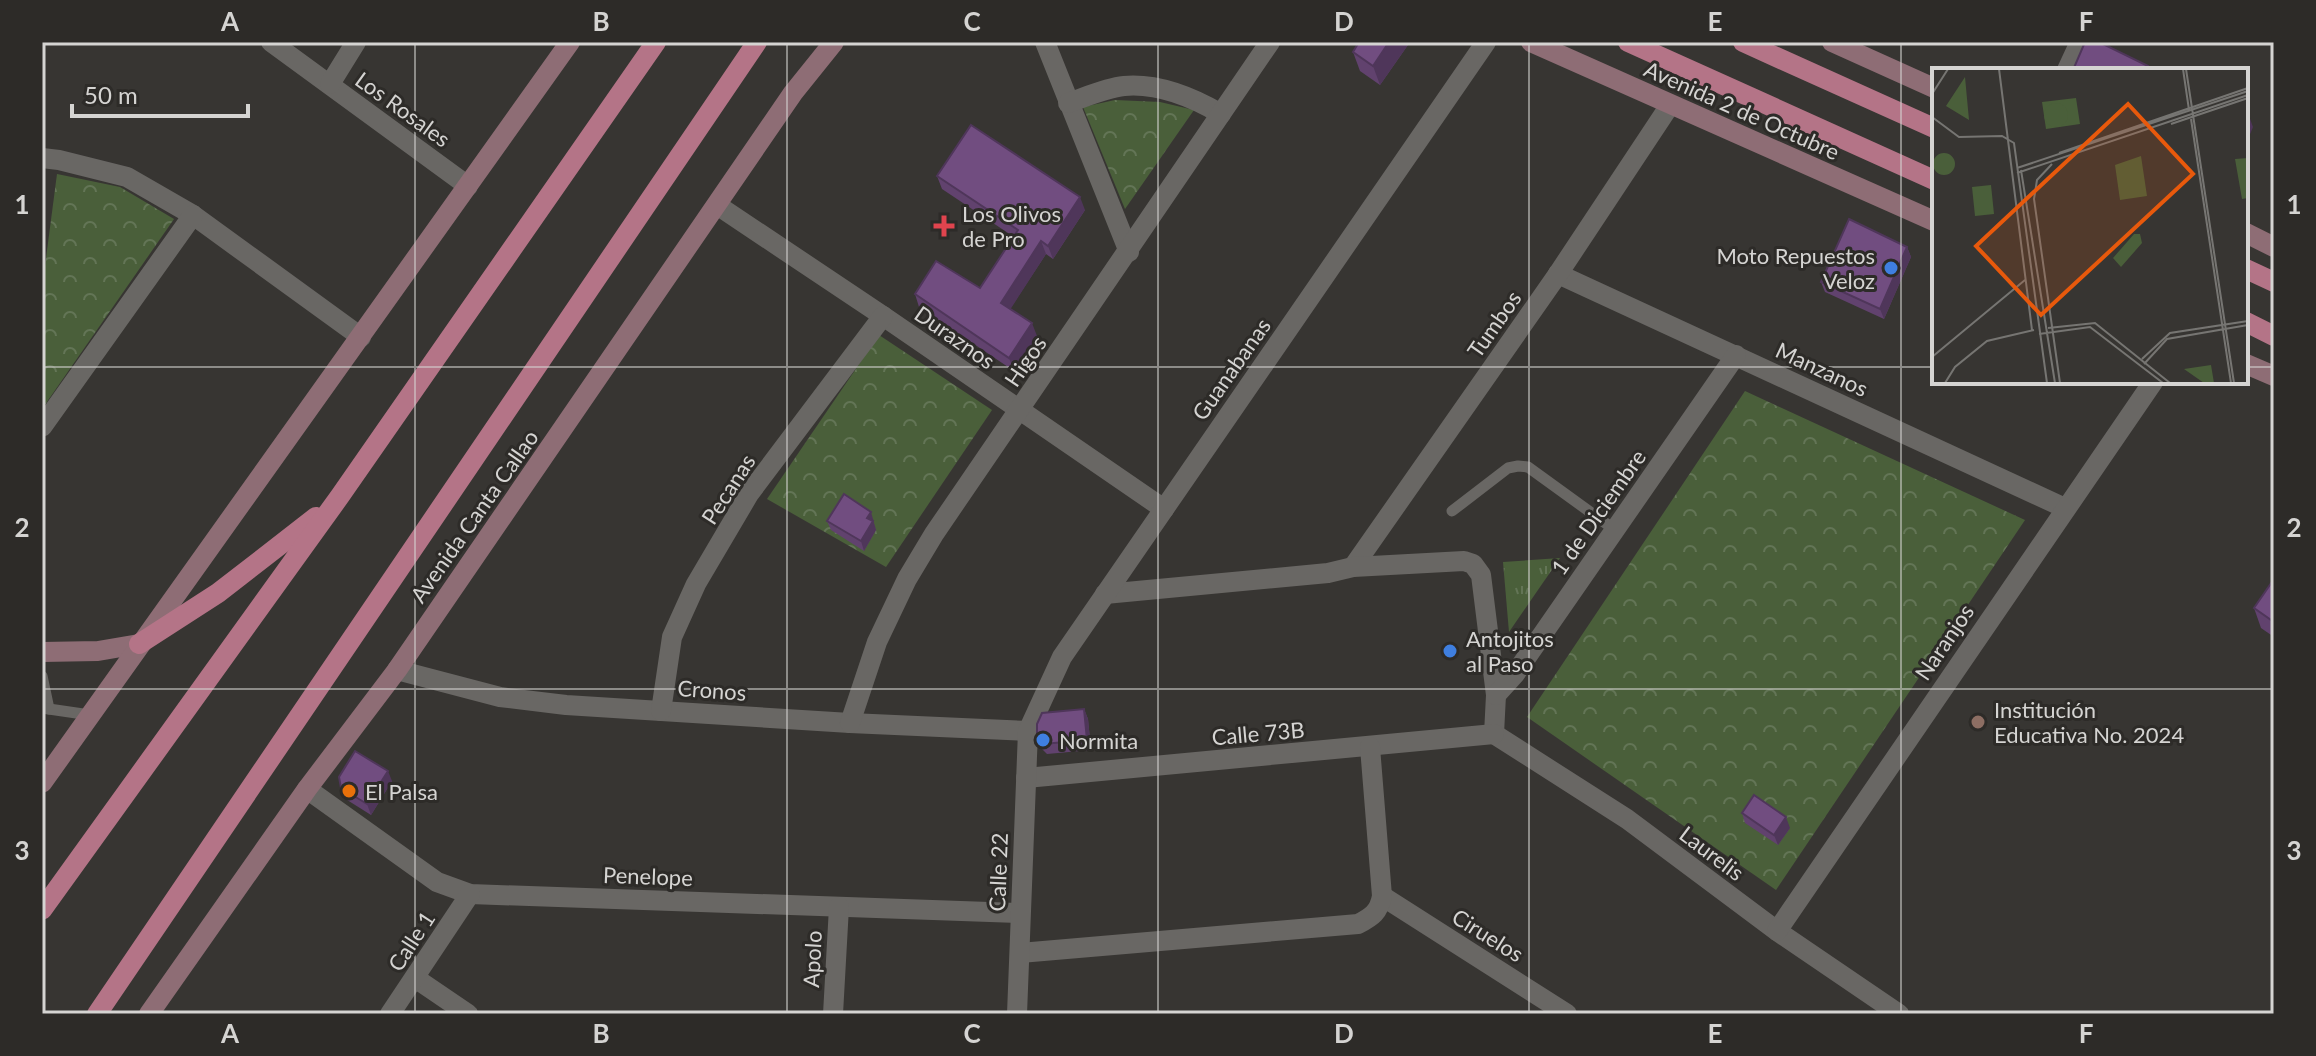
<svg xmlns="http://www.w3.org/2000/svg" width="2316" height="1056" viewBox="0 0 2316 1056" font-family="Lato,sans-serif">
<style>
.grass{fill:url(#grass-tufts)}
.park{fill:url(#park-crowns)}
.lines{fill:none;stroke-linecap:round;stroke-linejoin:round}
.lane{stroke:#696764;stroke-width:11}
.street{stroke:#696764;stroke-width:20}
.secondary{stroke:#8e6d75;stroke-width:20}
.primary{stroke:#b47487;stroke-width:20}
.wall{fill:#61426e}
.shaded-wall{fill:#4f365a}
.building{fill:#714d80;stroke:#4f365a;stroke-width:2}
.grid{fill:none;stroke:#d5d4d2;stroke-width:2;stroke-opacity:0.55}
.health-dot{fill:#e0444e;stroke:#2d2b28;stroke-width:3}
.shop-dot{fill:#3f7fe0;stroke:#2d2b28;stroke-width:3}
.education-dot{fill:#8d6e63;stroke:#2d2b28;stroke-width:3}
.food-dot{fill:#e8710a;stroke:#2d2b28;stroke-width:3}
.labels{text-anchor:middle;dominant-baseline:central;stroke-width:6;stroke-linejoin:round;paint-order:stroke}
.street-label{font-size:22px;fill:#d5d4d2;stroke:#2d2b28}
.poi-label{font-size:22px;fill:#d5d4d2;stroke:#2d2b28;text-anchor:start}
.inset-road{fill:none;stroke:#767572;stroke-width:2}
.view{fill:#e8590c;fill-opacity:0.15;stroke:#e8590c;stroke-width:4}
.inset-edge{fill:none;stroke:#d5d4d2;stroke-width:4}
.neatline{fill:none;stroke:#d5d4d2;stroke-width:3}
.grid-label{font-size:26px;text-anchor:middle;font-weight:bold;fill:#d5d4d2}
</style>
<defs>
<pattern id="grass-tufts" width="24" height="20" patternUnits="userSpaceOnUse" patternTransform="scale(2)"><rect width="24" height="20" fill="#4a5f3a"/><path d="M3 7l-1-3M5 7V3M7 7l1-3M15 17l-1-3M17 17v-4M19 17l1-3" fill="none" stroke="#637556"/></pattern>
<pattern id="park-crowns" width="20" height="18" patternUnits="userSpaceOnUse" patternTransform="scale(2)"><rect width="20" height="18" fill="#4a5f3a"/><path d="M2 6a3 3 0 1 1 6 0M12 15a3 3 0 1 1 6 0" fill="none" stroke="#637556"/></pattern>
</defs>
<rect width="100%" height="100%" fill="#373532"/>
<!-- grass -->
<polygon class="grass" points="1560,558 1509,632 1503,562"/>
<!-- park -->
<g class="park">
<polygon points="1115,100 1160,102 1194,110 1125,209 1083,107"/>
<polygon points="57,174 120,187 174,219 42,409 42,289"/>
<polygon points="879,335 992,410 886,567 767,499"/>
<polygon points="1745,391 2025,520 1776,890 1527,717"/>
</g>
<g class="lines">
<!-- lane -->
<g class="lane">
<polyline points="1452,511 1508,468 1518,466 1528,467 1615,530"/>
<polyline points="42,676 49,709"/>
<polyline points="42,708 90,715"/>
</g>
<!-- street -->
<g class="street">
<polyline points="271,42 468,186"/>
<polyline points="1045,42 1129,252"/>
<polyline points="2067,70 2080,42"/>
<polyline points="330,84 356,42"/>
<path d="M1068,103C1086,97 1105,88 1124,86C1158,83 1192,97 1221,114"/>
<polyline points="42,158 59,160 127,177 193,215 361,337"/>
<polyline points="717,205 883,316 1164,509"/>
<polyline points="1558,274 2065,508"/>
<polyline points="42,427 193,215"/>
<polyline points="1353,567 1558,274 1670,105"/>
<polyline points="1105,594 1328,573 1353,567 1464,561 1473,564 1481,575 1496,695 1494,734"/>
<polyline points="397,670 500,697 566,705 850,723 1028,731"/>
<polyline points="1496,695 1515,674 1736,355"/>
<polyline points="661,711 672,637 696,584 749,494 883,316"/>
<polyline points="850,723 877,642 907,579 934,534 1270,42"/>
<polyline points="1494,734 1627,819 1777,931 1899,1014"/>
<polyline points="1026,778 1494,734"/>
<polyline points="307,789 437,882 470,894 1020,913"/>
<polyline points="1382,896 1567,1014"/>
<polyline points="1777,931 2153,382"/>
<path d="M1020,953L1358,924C1372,917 1379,912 1382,896L1370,747"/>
<polyline points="415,978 468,1014"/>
<polyline points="390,1014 470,894"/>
<polyline points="833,1014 839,907"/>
<polyline points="1017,1014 1028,731 1062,657 1486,42"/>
</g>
<!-- secondary -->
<g class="secondary">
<polyline points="1531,42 1934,221"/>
<polyline points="1832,42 1934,88"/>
<polyline points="2246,233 2274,247"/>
<polyline points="2246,364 2274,376"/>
<polyline points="42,652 98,651 139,644"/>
<polyline points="42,783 570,42"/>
<polyline points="149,1014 307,789 397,670 793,93 834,42"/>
</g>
<!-- primary -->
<g class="primary">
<polyline points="1628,42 1934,180"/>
<polyline points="1743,42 1934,128"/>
<polyline points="2246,269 2274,282"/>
<polyline points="2246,322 2274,336"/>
<polyline points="139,644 218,593 316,517"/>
<polyline points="42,910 340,496 656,42"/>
<polyline points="97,1014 757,42"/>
</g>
</g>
<!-- wall -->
<g class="wall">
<polygon points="1359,42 1410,42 1380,85 1360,71 1353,52"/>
<polygon points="937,176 1085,210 1053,259 1046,254 1010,309 1037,336 1014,371 919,307 915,294 980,288 1014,237 942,189"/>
<polygon points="1907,247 1911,257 1884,319 1825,292 1821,282"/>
<polygon points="827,521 874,521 873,522 876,530 864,551 831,530"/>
<polygon points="2274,579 2274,637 2261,628 2254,608"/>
<polygon points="1084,709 1088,719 1091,750 1047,754 1040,747 1037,736"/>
<polygon points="392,781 371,815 344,798 341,788"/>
<polygon points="1742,813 1790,828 1778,845 1745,823"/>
</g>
<!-- shaded-wall -->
<g class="shaded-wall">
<polygon points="1389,42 1410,42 1380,85 1373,66"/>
<polygon points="2246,108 2253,127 2246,144"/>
<polygon points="1080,197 1085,210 1053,259 1048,246"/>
<polygon points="1041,241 1046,254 1006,316 1001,303"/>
<polygon points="1907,247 1911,257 1884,319 1880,309"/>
<polygon points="1032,323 1037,336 1014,371 1009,358"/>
<polygon points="871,512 876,530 864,551 861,541 867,518"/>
<polygon points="1084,709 1088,719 1091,750 1087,740"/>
<polygon points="388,771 392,781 371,815 367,804"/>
<polygon points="1786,817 1790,828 1778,845 1774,835"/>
</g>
<!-- building -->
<g class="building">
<polygon points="1359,42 1389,42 1373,66 1353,52"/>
<polygon points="2085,42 2099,42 2148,66 2146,70 2073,70"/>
<polygon points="971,125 1080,197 1048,246 1041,241 1001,303 1032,323 1009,358 915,294 936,261 980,288 1018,230 937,176"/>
<polygon points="1849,219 1907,247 1880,309 1821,282"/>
<polygon points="844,494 871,512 867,518 873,521 861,541 827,521"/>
<polygon points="2274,579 2274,622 2254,608"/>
<polygon points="1084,709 1087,740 1043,744 1037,736 1037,724 1042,713"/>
<polygon points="355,751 388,771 367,804 341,788 339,777"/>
<polygon points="1754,795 1786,817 1774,835 1742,813"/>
</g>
<!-- grid -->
<path class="grid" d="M415,42V1014M787,42V1014M1158,42V1014M1529,42V1014M1901,42V1014M42,367H1934M2246,367H2274M42,689H2274"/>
<!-- markers -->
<path class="health-dot" d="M940 214h8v8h8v8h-8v8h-8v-8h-8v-8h8z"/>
<g class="shop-dot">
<circle cx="1891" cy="268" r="8"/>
<circle cx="1450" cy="651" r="8"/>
<circle cx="1043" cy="740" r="8"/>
</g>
<circle class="education-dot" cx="1978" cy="722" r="8"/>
<circle class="food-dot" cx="349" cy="791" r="8"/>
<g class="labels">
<!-- street labels -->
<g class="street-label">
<text transform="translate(403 109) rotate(36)">Los Rosales</text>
<text transform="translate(1742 110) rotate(24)">Avenida 2 de Octubre</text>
<text transform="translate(1494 324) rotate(-55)">Tumbos</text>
<text transform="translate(955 337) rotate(35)">Duraznos</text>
<text transform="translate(1025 361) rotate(-56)">Higos</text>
<text transform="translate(1231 369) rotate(-55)">Guanabanas</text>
<text transform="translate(1822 369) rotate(25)">Manzanos</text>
<text transform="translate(728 489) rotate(-57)">Pecanas</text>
<text transform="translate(1598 512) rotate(-55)">1 de Diciembre</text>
<text transform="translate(474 516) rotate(-55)">Avenida Canta Callao</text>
<text transform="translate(1944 642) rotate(-56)">Naranjos</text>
<text transform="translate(712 690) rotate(4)">Cronos</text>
<text transform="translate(1258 733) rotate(-5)">Calle 73B</text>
<text transform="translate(1712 853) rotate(37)">Laurelis</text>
<text transform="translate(998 872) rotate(-88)">Calle 22</text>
<text transform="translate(648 876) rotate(2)">Penelope</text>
<text transform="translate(1488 935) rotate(32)">Ciruelos</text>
<text transform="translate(411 941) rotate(-57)">Calle 1</text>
<text transform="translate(812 959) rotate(-87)">Apolo</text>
</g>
<!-- poi labels -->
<g class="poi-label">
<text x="962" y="213">Los Olivos<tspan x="962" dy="25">de Pro</tspan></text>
<text x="1875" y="255" text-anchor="end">Moto Repuestos<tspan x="1875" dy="25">Veloz</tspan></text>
<text x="1466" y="638">Antojitos<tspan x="1466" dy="25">al Paso</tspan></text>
<text x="1994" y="709">Institución<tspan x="1994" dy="25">Educativa No. 2024</tspan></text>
<text x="1059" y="740">Normita</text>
<text x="365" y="791">El Palsa</text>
</g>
</g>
<!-- overview -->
<g transform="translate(1932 68)">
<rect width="316" height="316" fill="#373532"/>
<path d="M33,9L37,52L14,38ZM144,30L148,56L114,61L110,34ZM1 96a11 11 0 1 1 22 0a11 11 0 1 1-22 0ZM209,88L215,128L188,132L183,97ZM316,90V130L310,131L303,91ZM202,166H208L210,175L189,199L181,190ZM279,297L282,315H272L252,301Z" fill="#4a5f3a"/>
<path d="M112 47a12 12 0 1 1 24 0a12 12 0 1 1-24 0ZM59,117L62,146L43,148L40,119Z" fill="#4a5f3a"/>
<path class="inset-road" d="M67,1L100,262M251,1L257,42M254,1L302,315M0,26L16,1M0,49L27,69L70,68L82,75L115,315M259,51L299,315M239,56L316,30M127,85L316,20M120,96L105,112L102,131L128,315M85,100L316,23M89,102L123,315M85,105L316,27M116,260L163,255L238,315M107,266L158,259L231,315M0,289L93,212M210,291L238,265L316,253M212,296L235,271L316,257M13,315L23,299L55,273L102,262"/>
<path class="view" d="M196,36L261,106L109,247L44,178Z"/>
<rect width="316" height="316" class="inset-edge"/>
</g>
<!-- border -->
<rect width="2316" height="1056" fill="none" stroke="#2d2b28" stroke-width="88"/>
<!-- scale -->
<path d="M72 104v12h176v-12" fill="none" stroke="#d5d4d2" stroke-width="4"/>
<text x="84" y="104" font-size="24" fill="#d5d4d2" stroke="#2d2b28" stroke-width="6" paint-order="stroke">50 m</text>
<rect x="44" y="44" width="2228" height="968" class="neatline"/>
<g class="grid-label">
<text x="230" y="31">A</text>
<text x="601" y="31">B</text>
<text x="972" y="31">C</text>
<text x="1344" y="31">D</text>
<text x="1715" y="31">E</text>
<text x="2086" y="31">F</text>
<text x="22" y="214">1</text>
<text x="2294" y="214">1</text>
<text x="22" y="537">2</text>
<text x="2294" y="537">2</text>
<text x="22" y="860">3</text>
<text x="2294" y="860">3</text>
<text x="230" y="1043">A</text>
<text x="601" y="1043">B</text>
<text x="972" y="1043">C</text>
<text x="1344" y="1043">D</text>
<text x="1715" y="1043">E</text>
<text x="2086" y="1043">F</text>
</g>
</svg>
